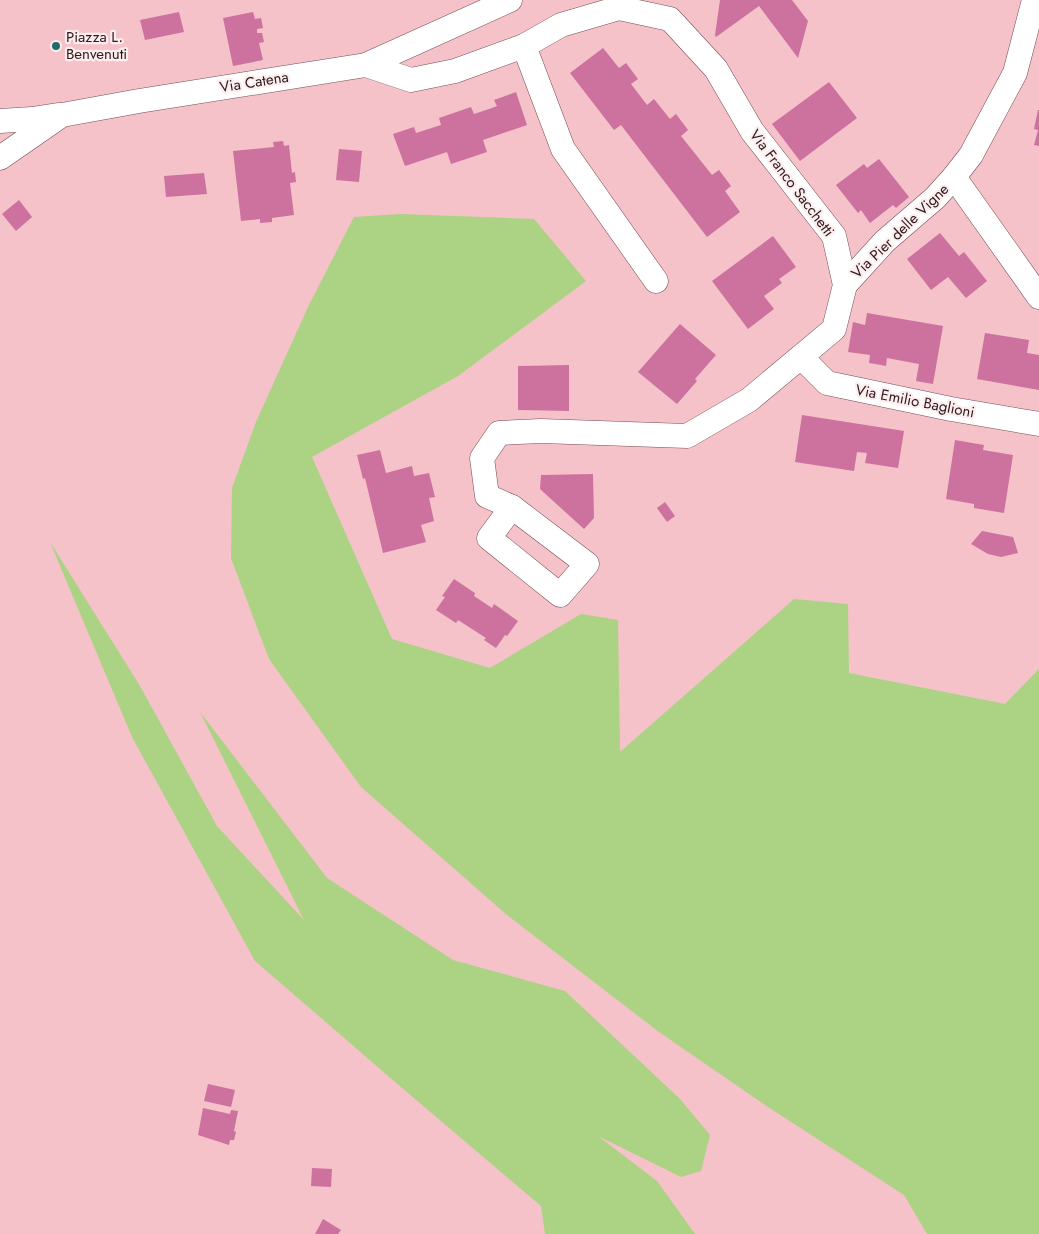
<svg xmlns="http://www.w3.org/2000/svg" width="1039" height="1234" viewBox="0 0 1039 1234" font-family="Jost,sans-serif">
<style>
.green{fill:#acd284}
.building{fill:#cd719f}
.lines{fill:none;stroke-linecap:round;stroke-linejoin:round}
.minor-casing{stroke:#774d53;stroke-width:25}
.minor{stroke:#fff;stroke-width:24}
.poi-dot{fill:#216c68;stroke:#fdedef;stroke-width:2}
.labels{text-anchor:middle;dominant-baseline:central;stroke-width:4.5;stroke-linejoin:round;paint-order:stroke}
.poi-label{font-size:15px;fill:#2b191c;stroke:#fdedef;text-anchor:start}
.street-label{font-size:15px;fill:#2b191c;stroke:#fdedef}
</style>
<rect width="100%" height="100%" fill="#f4c2c8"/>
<!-- green -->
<g class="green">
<polygon points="400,214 534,219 586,281 458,376 312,457 392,639 490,668 581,614 618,620 620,752 794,599 848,604 849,673 1005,704 1039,669 1039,1234 927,1234 904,1195 768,1107 659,1032 507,915 361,787 269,659 231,558 232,488 256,422 308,307 354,217"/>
<polygon points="50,542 140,686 217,826 304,920 200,712 327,878 453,960 565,991 680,1099 710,1135 701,1171 681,1177 598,1136 657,1181 695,1234 545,1234 541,1206 401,1087 255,961 132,737"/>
</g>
<!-- building -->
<g class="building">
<polygon points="720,0 792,0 808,21 798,58 759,6 716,37 715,35"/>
<polygon points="179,12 184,32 145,40 140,20"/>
<polygon points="253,12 255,19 261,18 263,28 257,29 257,33 262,33 264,42 259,43 263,60 233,66 223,18"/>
<polygon points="603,48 619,68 626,63 638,79 631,84 647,105 654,99 670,119 676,114 688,130 681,136 712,175 719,170 731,186 725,191 740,212 707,237 621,125 614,130 570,73"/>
<polygon points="829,82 857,118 800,161 772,124"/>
<polygon points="516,92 527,125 483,140 487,152 451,164 447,152 405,166 393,134 414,127 416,133 441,125 439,118 471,107 474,114 489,109 497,106 494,100"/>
<polygon points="1038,110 1039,110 1039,146 1034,145 1038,130 1034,129"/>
<polygon points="283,141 284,146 289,145 292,173 295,172 296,182 290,183 294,215 272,218 272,222 260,223 260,219 241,221 233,151 274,147 273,142"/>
<polygon points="339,149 362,151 359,182 336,180"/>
<polygon points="879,159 909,197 896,208 893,205 870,223 861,210 858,213 836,185 864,164 867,168"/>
<polygon points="204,173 207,194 166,197 164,176"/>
<polygon points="19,200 32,217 16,231 2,214"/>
<polygon points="940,233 959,256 964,252 987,281 966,298 948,277 931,290 907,259"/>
<polygon points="773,236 796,267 779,279 782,283 764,296 774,309 748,329 712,281"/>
<polygon points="867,313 943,326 933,384 916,381 919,364 887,358 886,366 881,365 869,363 870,355 848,352 853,322 865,325"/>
<polygon points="680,324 716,355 695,379 697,381 677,404 638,372"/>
<polygon points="985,333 1029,340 1027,353 1039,355 1039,390 977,379"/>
<polygon points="569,365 569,411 518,410 518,366"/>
<polygon points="802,415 904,431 898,468 865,463 867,453 857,452 854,471 795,462"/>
<polygon points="955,440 984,445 983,450 1013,455 1004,513 974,508 974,504 946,499"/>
<polygon points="380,450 386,473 412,466 414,476 429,473 435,497 429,498 434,521 421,525 426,542 383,553 365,478 363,479 357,455"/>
<polygon points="593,474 594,518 584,529 540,489 541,475"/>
<polygon points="665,502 675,516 667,522 657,508"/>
<polygon points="982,531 1013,537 1018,553 1001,557 988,554 971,544"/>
<polygon points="454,579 475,593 474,596 492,608 494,604 518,621 507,636 505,635 496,648 484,640 486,638 458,620 456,623 436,610 445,597 442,596"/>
<polygon points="208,1084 235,1090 231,1107 204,1101"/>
<polygon points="203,1108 230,1114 231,1110 238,1111 234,1131 236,1132 234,1140 230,1140 229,1145 198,1135"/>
<polygon points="312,1168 332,1169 331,1187 311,1186"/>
<polygon points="323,1219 341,1230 338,1234 315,1234"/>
</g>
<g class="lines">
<!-- minor casing -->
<g class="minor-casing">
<g id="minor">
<polyline points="524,46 563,149 656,281"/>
<polyline points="366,65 411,80 455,71 524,46 561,25 619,8 670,19 716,69 752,131 834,236 845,285 834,329 749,400 687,436 541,431 499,433 482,458 487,496 512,507"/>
<polyline points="0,121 32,119 58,115"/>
<polyline points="0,158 62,115 139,101 366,65 510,0"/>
<polyline points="954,177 1039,297"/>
<polyline points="845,285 885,241 935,198 954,177 971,155 1015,73 1034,0"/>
<polyline points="801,357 827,383 951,409 1039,424"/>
<polygon points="512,507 587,564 560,595 489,538"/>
</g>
</g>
<!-- minor -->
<use href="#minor" class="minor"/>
</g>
<!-- markers -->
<circle class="poi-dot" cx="56" cy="46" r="5"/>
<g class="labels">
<!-- poi labels -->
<g class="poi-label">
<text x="66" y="37">Piazza L.<tspan x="66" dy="17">Benvenuti</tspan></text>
</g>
<!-- street labels -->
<g class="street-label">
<text transform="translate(254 82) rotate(-9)">Via Catena</text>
<text transform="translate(792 183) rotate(53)">Via Franco Sacchetti</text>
<text transform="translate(900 231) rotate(-44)">Via Pier delle Vigne</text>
<text transform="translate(915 401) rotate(11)">Via Emilio Baglioni</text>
</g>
</g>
</svg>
